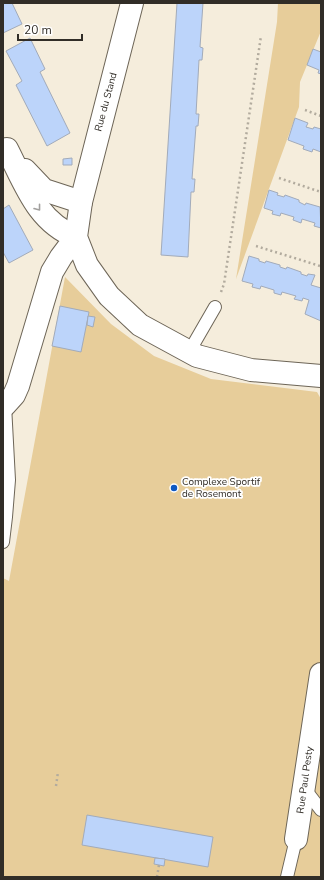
<svg xmlns="http://www.w3.org/2000/svg" width="324" height="880" viewBox="0 0 324 880" font-family="'Nunito Sans',sans-serif">
<style>
.green{fill:#e7cd9a}
.building{fill:#bcd4fa;stroke:#a2abba}
.lines{fill:none;stroke-linecap:round;stroke-linejoin:round}
.lane-casing{stroke:#6d6557;stroke-width:14}
.street-casing{stroke:#6d6557;stroke-width:24}
.path{stroke:#b2ab9e;stroke-width:2.5;stroke-dasharray:2 3;stroke-linecap:butt}
.lane{stroke:#fff;stroke-width:12}
.street{stroke:#fff;stroke-width:22}
.oneway{stroke:#a2a09e}
.poi-dot{fill:#0e58c2;stroke:#fff;stroke-width:1.5}
.labels{text-anchor:middle;dominant-baseline:central;stroke-width:3.5;stroke-linejoin:round;paint-order:stroke}
.street-label{font-size:10px;fill:#312d27;stroke:#fff}
.poi-label{font-size:10px;fill:#312d27;stroke:#fff;text-anchor:start}
</style>
<rect width="100%" height="100%" fill="#f5eddc"/>
<!-- green -->
<g class="green">
<polygon points="278,3 321,3 321,31 300,82 299,107 236,279 277,22"/>
<polygon points="65,277 111,324 154,356 211,379 317,392 321,399 321,877 3,877 3,578 9,581"/>
</g>
<!-- building -->
<g class="building">
<polygon points="3,3 12,3 22,24 3,33"/>
<polygon points="177,3 203,3 200,47 203,48 202,60 199,60 196,114 199,114 198,126 196,126 192,179 195,179 194,192 191,192 188,257 161,255"/>
<polygon points="30,38 45,69 40,72 70,133 47,146 16,85 22,81 6,51"/>
<polygon points="313,49 321,52 321,74 318,73 319,70 307,65"/>
<polygon points="295,118 308,123 306,127 313,129 314,127 321,129 321,152 313,149 312,152 303,149 304,146 288,140"/>
<polygon points="72,158 72,165 63,165 63,159"/>
<polygon points="269,190 278,193 277,195 284,197 285,195 299,200 299,202 305,205 306,203 320,207 321,228 314,226 315,223 302,219 301,223 293,220 294,217 281,213 280,216 272,214 273,211 264,208"/>
<polygon points="9,205 33,250 9,263 3,252 3,209"/>
<polygon points="249,256 259,259 259,261 265,263 266,261 280,265 280,267 286,269 287,267 301,272 301,274 307,276 308,274 315,275 311,285 321,288 321,321 305,314 309,300 303,298 302,301 294,299 296,296 282,292 281,295 274,293 274,290 261,286 260,289 252,287 253,284 242,281"/>
<polygon points="60,306 89,312 81,352 52,346"/>
<polygon points="88,316 95,317 93,327 87,325"/>
<polygon points="87,815 213,837 208,867 82,845"/>
<polygon points="155,858 165,859 164,866 154,864"/>
</g>
<g class="lines">
<!-- lane casing -->
<g class="lane-casing">
<g id="lane">
<polyline points="189,352 215,307"/>
<polyline points="3,542 6,517 9,480 5,405"/>
<polyline points="304,788 321,810"/>
<polyline points="287,877 296,839"/>
</g>
</g>
<!-- street casing -->
<g class="street-casing">
<g id="street">
<polyline points="132,3 81,202 76,237 87,265 109,296 140,325 197,356 251,370 321,376"/>
<polyline points="25,170 44,190 81,202"/>
<path d="M5,405L14,395L18,386L52,272L61,257L76,237C37,222 25,184 7,149"/>
<polyline points="296,839 321,674"/>
</g>
</g>
<!-- path -->
<g class="path">
<polyline points="305,110 321,116"/>
<polyline points="279,178 321,192"/>
<polyline points="256,246 320,266"/>
<polyline points="221,292 224,284 261,36"/>
<polyline points="56,786 58,772"/>
<polyline points="157,877 159,865"/>
</g>
<!-- lane -->
<use href="#lane" class="lane"/>
<!-- street -->
<use href="#street" class="street"/>
</g>
<!-- one-way arrows -->
<defs><path id="oneway-chevron" d="M-2-3.5L2.5 0L-2 3.5" fill="none" stroke-width="1.6" stroke-linecap="round" stroke-linejoin="round"/></defs>
<use class="oneway" href="#oneway-chevron" transform="translate(38 208) rotate(52)"/>
<!-- markers -->
<circle class="poi-dot" cx="174" cy="488" r="4"/>
<g class="labels">
<!-- street labels -->
<g class="street-label">
<text transform="translate(106 102) rotate(-75)">Rue du Stand</text>
<text transform="translate(305 780) rotate(-82)">Rue Paul Pesty</text>
</g>
<!-- poi labels -->
<g class="poi-label">
<text x="182" y="482">Complexe Sportif<tspan x="182" dy="12">de Rosemont</tspan></text>
</g>
</g>
<!-- border -->
<rect width="324" height="880" fill="none" stroke="#312d27" stroke-width="8"/>
<!-- scale -->
<path d="M18 34v6h64v-6" fill="none" stroke="#312d27" stroke-width="2"/>
<text x="24" y="34" font-size="12" fill="#312d27" stroke="#ffffff" stroke-width="3" paint-order="stroke">20 m</text>
</svg>
